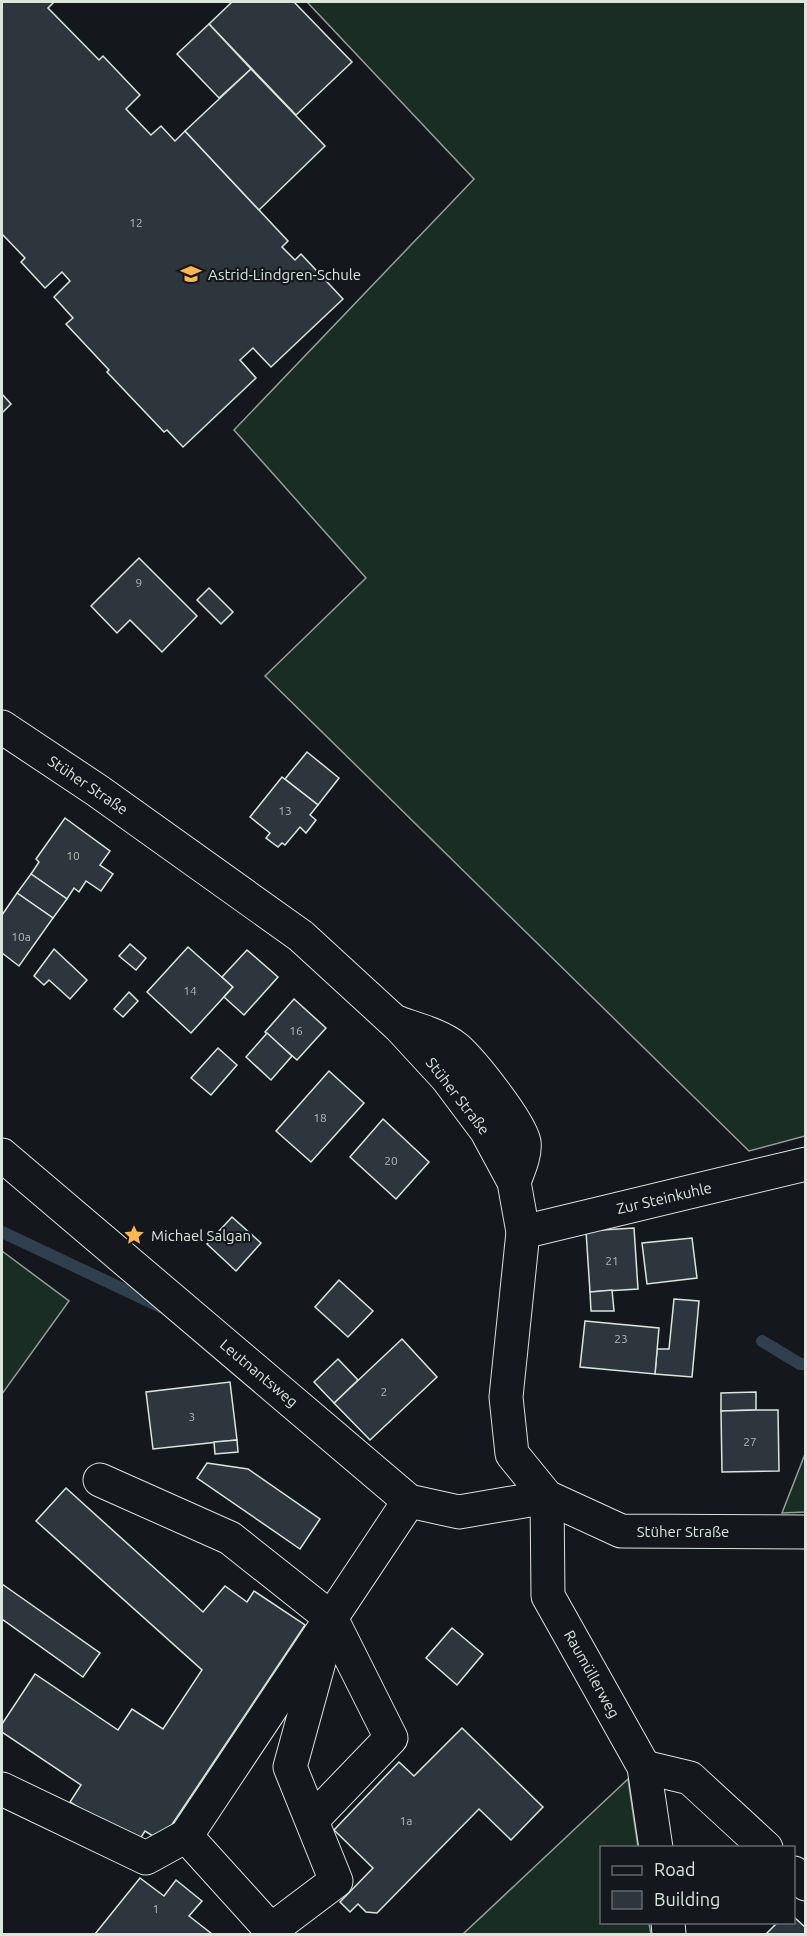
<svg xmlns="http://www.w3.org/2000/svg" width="807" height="1936" viewBox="0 0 807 1936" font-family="Ubuntu,sans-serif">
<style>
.grass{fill:#1a2d24;stroke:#939e99;stroke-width:1.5}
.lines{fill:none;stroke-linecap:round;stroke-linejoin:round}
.stream{stroke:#2f3f4d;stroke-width:12}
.building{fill:#2c363c;stroke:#d8e6dc;stroke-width:1.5}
.minor-casing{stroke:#d8e6dc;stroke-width:35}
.major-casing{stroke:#d8e6dc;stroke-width:35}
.minor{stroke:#14181c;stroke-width:33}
.major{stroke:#14181c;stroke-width:33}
.labels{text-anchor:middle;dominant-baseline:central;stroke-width:4.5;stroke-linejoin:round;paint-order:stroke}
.number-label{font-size:12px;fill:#adbab4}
.poi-label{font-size:15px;fill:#d8e6dc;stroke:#14181c;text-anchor:start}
.street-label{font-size:15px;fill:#d8e6dc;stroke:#14181c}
</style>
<rect width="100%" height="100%" fill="#14181c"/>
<!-- grass -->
<g class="grass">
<polygon points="307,2 805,2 805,1136 749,1151 265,676 366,578 234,430 474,179"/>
<polygon points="2,1251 69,1301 2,1394"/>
<polygon points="805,1454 805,1512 782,1513"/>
<polygon points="628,1779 638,1847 602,1848 602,1922 649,1923 651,1934 463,1934"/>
</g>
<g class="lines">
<!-- stream -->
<g class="stream">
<polyline points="2,1232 161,1307"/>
<polyline points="762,1341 800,1364 806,1364"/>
</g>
</g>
<!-- building -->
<g class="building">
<polygon points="2,2 54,2 48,8 99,60 103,56 140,95 126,109 151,135 161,126 175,141 185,131 288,241 282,247 295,260 301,254 343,299 271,367 253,348 240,360 256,378 183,447 167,430 164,432 107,372 109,370 66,324 73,318 54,297 70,281 62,272 45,288 21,262 25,258 2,234"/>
<polygon points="232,2 294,2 352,62 296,115 209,24"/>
<polygon points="209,24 251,69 219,98 177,54"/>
<polygon points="251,69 325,146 259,210 185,131"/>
<polygon points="2,394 11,404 2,413"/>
<polygon points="139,558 197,616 162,652 130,620 117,633 91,606"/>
<polygon points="209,588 233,612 221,624 197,600"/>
<polygon points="307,752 339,778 318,805 285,779"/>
<polygon points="282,777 318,805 310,815 316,820 306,833 300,827 285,845 282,843 278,847 266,838 270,833 250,817"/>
<polygon points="65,818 110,851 100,865 113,874 101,891 86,881 79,892 74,888 67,899 31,874 39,862 36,859"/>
<polygon points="31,874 67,899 53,918 17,893"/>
<polygon points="17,893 53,918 19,966 2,953 2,915"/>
<polygon points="130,944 146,958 136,970 119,956"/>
<polygon points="188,947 233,987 191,1033 147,992"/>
<polygon points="54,949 87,980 70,999 49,980 44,985 34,976"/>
<polygon points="247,950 278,977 244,1015 224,997 233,987 222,977"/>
<polygon points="129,992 138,1001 123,1017 114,1009"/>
<polygon points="294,999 326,1028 297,1060 265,1032"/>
<polygon points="267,1033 292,1056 271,1080 246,1057"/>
<polygon points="218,1048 237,1065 211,1095 191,1078"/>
<polygon points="329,1071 364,1103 311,1162 276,1131"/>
<polygon points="383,1119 429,1162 396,1199 350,1157"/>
<polygon points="232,1217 261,1243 236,1271 207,1244"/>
<polygon points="634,1228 638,1289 590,1292 586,1231"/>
<polygon points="692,1238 697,1278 647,1284 642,1243"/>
<polygon points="339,1280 373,1311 348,1337 315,1307"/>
<polygon points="612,1290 614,1311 591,1311 590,1292"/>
<polygon points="674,1299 699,1301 692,1377 655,1374 657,1349 669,1349"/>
<polygon points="585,1321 659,1328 655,1374 580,1367"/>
<polygon points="402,1339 437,1377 370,1440 334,1403"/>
<polygon points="338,1359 358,1380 334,1403 314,1382"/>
<polygon points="230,1382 237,1440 153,1449 146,1392"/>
<polygon points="756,1392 756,1410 721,1411 721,1393"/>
<polygon points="756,1410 778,1410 779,1471 722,1472 721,1411"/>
<polygon points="237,1440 238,1452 215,1454 214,1442"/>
<polygon points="207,1463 248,1469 320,1519 300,1549 197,1478"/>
<polygon points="66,1488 203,1612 225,1586 247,1602 254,1591 305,1625 161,1841 145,1831 136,1845 70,1802 81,1785 2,1732 2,1724 35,1674 118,1730 132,1709 163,1729 202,1670 36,1521"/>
<polygon points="2,1584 100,1653 83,1677 2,1619"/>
<polygon points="452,1628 483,1654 457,1685 426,1658"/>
<polygon points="462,1728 543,1807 511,1840 479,1809 377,1913 366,1912 358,1904 350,1912 340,1902 373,1868 334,1830 399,1762 414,1776"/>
<polygon points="140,1878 164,1896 176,1880 202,1901 189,1916 212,1934 95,1934"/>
<polygon points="794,1917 806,1928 806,1934 766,1934 778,1922 794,1922"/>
</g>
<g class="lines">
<!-- minor casing -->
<g class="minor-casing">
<g id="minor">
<path d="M396,1022C415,1029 440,1035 456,1048C472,1062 520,1122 524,1142C526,1154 518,1171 514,1182"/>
<polyline points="2,1155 409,1501 459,1512 547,1497 548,1596 644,1767 656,1848"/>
<polyline points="523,1232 806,1164"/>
<polyline points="100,1480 230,1538 331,1618 290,1767 336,1881 271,1930 186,1836"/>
<polyline points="644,1767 690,1778 766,1848"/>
<polyline points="2,1789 146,1858 186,1836 409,1501"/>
<polyline points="312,1820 391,1738 331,1618"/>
<polyline points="794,1873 806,1884"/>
<polyline points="668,1922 669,1934"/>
</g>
</g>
<!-- major casing -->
<g class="major-casing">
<polyline id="major" points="2,727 98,791 301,936 399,1026 447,1078 486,1130 514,1182 523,1232 506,1397 512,1454 547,1497 621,1531 806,1532"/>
</g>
<!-- minor -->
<use href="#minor" class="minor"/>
<!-- major -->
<use href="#major" class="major"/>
</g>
<!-- icons -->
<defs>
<g id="school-bare" transform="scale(1.62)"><path d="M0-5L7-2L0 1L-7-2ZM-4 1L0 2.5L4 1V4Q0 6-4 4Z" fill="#ffb74d" stroke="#14181c" stroke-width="2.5" paint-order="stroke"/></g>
<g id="sight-bare" transform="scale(1.62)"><path d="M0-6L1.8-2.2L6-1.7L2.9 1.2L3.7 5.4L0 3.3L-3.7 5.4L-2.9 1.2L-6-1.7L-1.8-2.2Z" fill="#ffb74d" stroke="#14181c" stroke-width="2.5" paint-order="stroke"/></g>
</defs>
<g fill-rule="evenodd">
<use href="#school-bare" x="191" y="274"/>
<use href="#sight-bare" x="134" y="1235"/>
</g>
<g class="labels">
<!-- number labels -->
<g class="number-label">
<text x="136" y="222">12</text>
<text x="139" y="582">9</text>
<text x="285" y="810">13</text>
<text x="73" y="855">10</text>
<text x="21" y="936">10a</text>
<text x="190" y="990">14</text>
<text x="296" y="1030">16</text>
<text x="320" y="1117">18</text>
<text x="391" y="1160">20</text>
<text x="612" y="1260">21</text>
<text x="621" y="1338">23</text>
<text x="384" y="1391">2</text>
<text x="192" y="1416">3</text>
<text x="750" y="1441">27</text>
<text x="406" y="1820">1a</text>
<text x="156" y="1908">1</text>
</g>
<!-- poi labels -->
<g class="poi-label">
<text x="208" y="274">Astrid-Lindgren-Schule</text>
<text x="151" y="1235">Michael Salgan</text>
</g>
<!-- street labels -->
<g class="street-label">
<text transform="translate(88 785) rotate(34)">Stüher Straße</text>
<text transform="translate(458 1096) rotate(52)">Stüher Straße</text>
<text transform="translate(664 1198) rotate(-13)">Zur Steinkuhle</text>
<text transform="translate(259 1373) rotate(40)">Leutnantsweg</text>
<text x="683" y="1531">Stüher Straße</text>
<text transform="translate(592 1674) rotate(61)">Raumüllerweg</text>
</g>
</g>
<!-- border -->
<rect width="807" height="1936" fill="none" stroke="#d8e6dc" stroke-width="6"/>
<!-- legend -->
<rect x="600" y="1846" width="195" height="78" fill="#14181c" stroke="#626a69" stroke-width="1.5"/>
<rect x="612" y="1866" width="30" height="9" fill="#14181c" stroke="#626a69" stroke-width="1.5"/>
<text x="654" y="1876" font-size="18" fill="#d8e6dc">Road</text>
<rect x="612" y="1891" width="30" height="18" fill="#2c363c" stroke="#626a69" stroke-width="1.5"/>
<text x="654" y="1906" font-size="18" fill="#d8e6dc">Building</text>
</svg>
